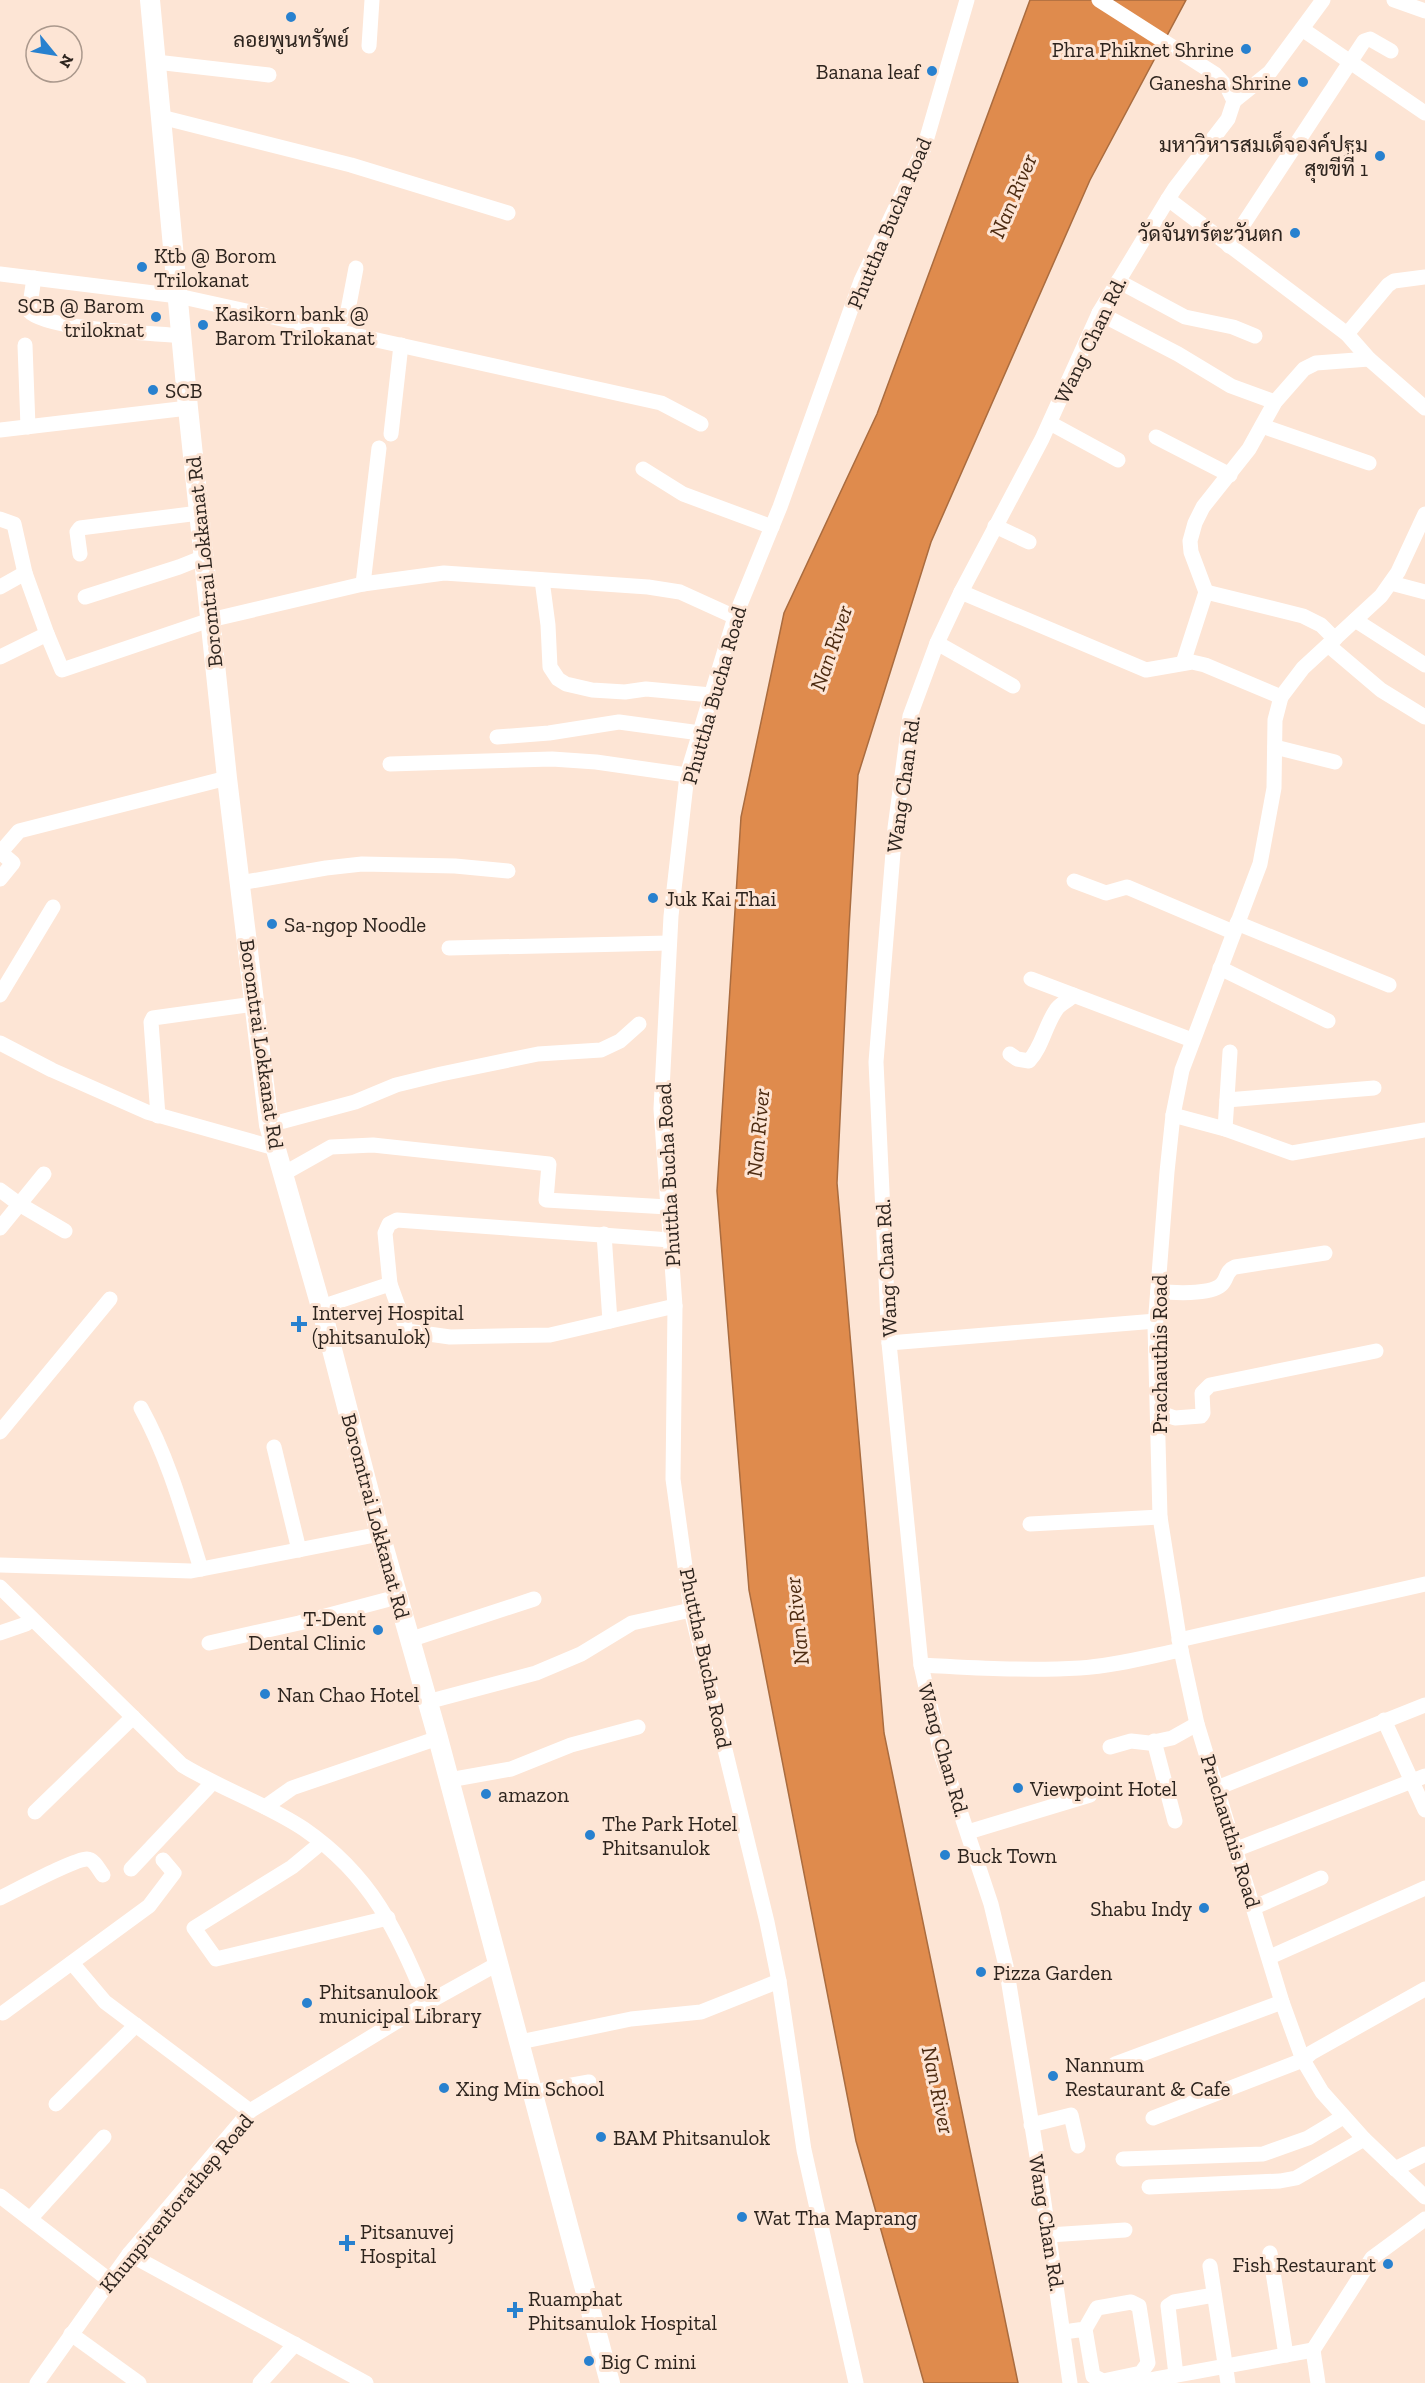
<svg xmlns="http://www.w3.org/2000/svg" width="1425" height="2383" viewBox="0 0 1425 2383" font-family="'Zilla Slab',Sarabun,serif">
<style>
.water{fill:#df8b4d;stroke:#aa6c3f;stroke-width:1.5}
.lines{fill:none;stroke-linecap:round;stroke-linejoin:round}
.minor{stroke:#fff;stroke-width:15}
.major{stroke:#fff;stroke-width:20}
.poi-dot{fill:#2881cf;stroke:#fde5d5;stroke-width:2}
.labels{text-anchor:middle;dominant-baseline:central;stroke-width:6;stroke-linejoin:round;paint-order:stroke}
.poi-label{font-size:21px;fill:#2d241e;stroke:#fde5d5;text-anchor:start}
.street-label{font-size:21px;fill:#2d241e;stroke:#fde5d5}
.water-label{font-size:22px;font-style:italic;fill:#4d2b11;stroke:#fde5d5}
</style>
<rect width="100%" height="100%" fill="#fde5d5"/>
<!-- water -->
<polygon class="water" points="1030,0 1186,0 1090,180 931,542 858,775 849,928 837,1183 884,1733 1018,2383 924,2383 856,2141 749,1590 717,1191 741,817 784,613 877,414"/>
<g class="lines">
<!-- minor -->
<g class="minor">
<polyline points="1099,0 1215,74 1227,87 1234,101 1228,119 1175,188 1168,199 1347,334 1369,359 1425,408"/>
<polyline points="1394,0 1425,11"/>
<polyline points="1302,29 1425,113"/>
<polyline points="369,46 372,0"/>
<polyline points="156,62 269,75"/>
<polyline points="1234,101 1270,72 1323,0"/>
<polyline points="161,117 351,165 508,213"/>
<polyline points="1229,246 1364,41 1370,39 1391,51"/>
<polyline points="0,274 178,296 661,403 701,424"/>
<path d="M34,278L29,311C46,330 153,333 181,336"/>
<polyline points="1118,281 1185,317 1233,327 1255,336"/>
<polyline points="1099,313 1178,354 1231,386 1275,402"/>
<polyline points="335,330 348,310 356,268"/>
<polyline points="1347,334 1388,285 1394,281 1425,277"/>
<polyline points="25,345 28,427"/>
<polyline points="1050,423 1118,460"/>
<polyline points="1262,426 1369,463"/>
<polyline points="0,430 188,408"/>
<polyline points="391,434 401,345"/>
<polyline points="1156,437 1230,475"/>
<polyline points="643,469 683,494 772,527"/>
<polyline points="1425,514 1398,572 1381,596 1303,668 1281,697 1275,720 1274,788 1260,864 1182,1070 1173,1115 1167,1172 1155,1326 1160,1517 1181,1650 1197,1724 1282,2002 1303,2060 1322,2092 1364,2139 1425,2197"/>
<polyline points="0,519 14,524 25,573 47,634 0,657"/>
<polyline points="995,526 1029,542"/>
<polyline points="80,554 77,532 80,528 199,513"/>
<polyline points="542,580 548,625 550,667 558,679 566,684 592,690 625,692 646,689 711,695"/>
<polyline points="1391,583 1425,592"/>
<polyline points="363,584 379,448"/>
<polyline points="0,587 25,573"/>
<polyline points="961,592 1146,670 1192,662 1205,665 1281,697"/>
<polyline points="1206,592 1303,616 1321,625 1335,639"/>
<polyline points="85,597 179,567 204,557"/>
<polyline points="1355,620 1425,665"/>
<polyline points="47,634 62,670 210,620 363,584 444,573 648,587 680,592 735,617"/>
<polyline points="937,643 1013,686"/>
<polyline points="1328,645 1381,690 1425,717"/>
<polyline points="1183,663 1206,592 1191,552 1190,541 1195,523 1203,507 1249,449 1275,402 1304,369 1316,363 1369,359"/>
<polyline points="497,737 549,733 619,722 700,733"/>
<polyline points="1275,747 1335,762"/>
<polyline points="390,764 552,759 596,762 687,775"/>
<polyline points="0,852 13,863 0,879"/>
<polyline points="0,853 19,831 227,778"/>
<polyline points="1074,881 1106,893 1127,887 1233,932"/>
<polyline points="240,883 326,868 362,864 455,866 508,871"/>
<polyline points="1237,923 1389,985"/>
<polyline points="449,948 669,943"/>
<polyline points="1220,968 1328,1021"/>
<polyline points="1031,979 1192,1040"/>
<polyline points="0,995 53,907"/>
<polyline points="0,1043 52,1070 147,1112 275,1148"/>
<path d="M1010,1054L1017,1059L1029,1061C1042,1047 1045,1026 1056,1010C1060,1003 1069,1001 1073,995"/>
<polyline points="1227,1100 1374,1088"/>
<polyline points="1173,1115 1225,1129 1292,1153 1425,1130"/>
<polyline points="158,1116 151,1022 153,1018 254,1004"/>
<polyline points="269,1125 355,1102 396,1085 441,1074 538,1054 601,1050 620,1041 639,1024"/>
<polyline points="1225,1129 1230,1052"/>
<polyline points="283,1174 331,1147 373,1145 549,1164 546,1200 668,1207"/>
<polyline points="0,1190 19,1204 65,1231"/>
<polyline points="0,1228 44,1174"/>
<polyline points="604,1234 610,1321"/>
<polyline points="390,1284 407,1331 450,1337 550,1335 675,1306"/>
<path d="M1158,1291C1173,1293 1209,1295 1221,1285C1228,1279 1225,1271 1235,1267L1325,1253"/>
<polyline points="321,1307 390,1284 385,1233 389,1224 397,1220 670,1240"/>
<polyline points="889,1343 1156,1321"/>
<path d="M141,1408C169,1459 184,1515 201,1569"/>
<polyline points="1158,1412 1175,1418 1201,1416 1203,1413 1202,1393 1210,1385 1376,1351"/>
<polyline points="0,1432 110,1299"/>
<polyline points="274,1447 299,1550"/>
<polyline points="1030,1524 1160,1517"/>
<polyline points="0,1565 191,1571 380,1534"/>
<path d="M0,1587L182,1765C221,1789 267,1804 304,1829C372,1876 396,1930 427,2003"/>
<polyline points="0,1633 26,1624 31,1619"/>
<polyline points="409,1640 534,1599"/>
<polyline points="1179,1640 1425,1584"/>
<polyline points="209,1643 299,1623 397,1597"/>
<path d="M921,1665C974,1668 1027,1671 1080,1668C1114,1666 1147,1657 1181,1650"/>
<polyline points="427,1702 536,1673 581,1654 632,1623 691,1610"/>
<polyline points="1384,1720 1425,1810"/>
<polyline points="1154,1741 1175,1821"/>
<polyline points="1110,1747 1131,1741 1149,1743 1172,1738 1197,1724"/>
<polyline points="449,1780 511,1769 571,1745 638,1727"/>
<polyline points="1217,1788 1425,1705"/>
<polyline points="265,1807 292,1788 438,1738"/>
<polyline points="35,1812 133,1717"/>
<polyline points="968,1832 1090,1795"/>
<polyline points="321,1843 292,1867 194,1928 216,1959 388,1918"/>
<polyline points="1237,1849 1425,1776"/>
<polyline points="131,1869 212,1783"/>
<path d="M0,1898C15,1891 74,1859 87,1859C94,1859 99,1870 103,1875"/>
<polyline points="1255,1907 1321,1878"/>
<polyline points="1270,1957 1425,1888"/>
<polyline points="72,1963 105,2002 250,2111"/>
<polyline points="3,2013 149,1906 174,1873 163,1860"/>
<polyline points="520,2042 631,2019 701,2012 779,1981"/>
<polyline points="1115,2064 1282,2002"/>
<polyline points="533,2092 589,2082"/>
<polyline points="56,2104 136,2025"/>
<polyline points="1153,2118 1303,2060 1311,2053 1425,1989"/>
<polyline points="1031,2125 1071,2115 1078,2146"/>
<polyline points="1123,2159 1263,2154 1308,2138 1343,2117"/>
<polyline points="1395,2169 1425,2154"/>
<polyline points="1149,2187 1280,2181 1296,2178 1364,2139"/>
<polyline points="0,2196 109,2280"/>
<polyline points="30,2219 104,2137"/>
<polyline points="1049,2235 1125,2230"/>
<polyline points="1270,2253 1286,2355"/>
<polyline points="129,2254 366,2383"/>
<polyline points="1210,2266 1228,2383"/>
<polyline points="1064,2332 1085,2329 1093,2376 1103,2381 1141,2373 1148,2363 1139,2306 1131,2302 1097,2308 1085,2329"/>
<polyline points="71,2334 139,2383"/>
<polyline points="1176,2375 1168,2306 1174,2302 1214,2295"/>
<polyline points="37,2383 129,2254 250,2111 427,2003 499,1963"/>
<polyline points="260,2383 295,2344"/>
<polyline points="856,2383 804,2150 779,1981 767,1922 691,1610 673,1479 675,1306 661,1109 671,916 687,775 735,617 780,507 861,281 924,148 967,0"/>
<polyline points="1070,2383 1040,2175 1006,1966 991,1904 941,1754 921,1665 889,1343 876,1062 895,828 910,716 937,643 961,592 1042,439 1099,313 1168,199"/>
<polyline points="1134,2383 1313,2350"/>
<polyline points="1318,2383 1313,2350 1372,2258 1425,2219"/>
</g>
<!-- major -->
<polyline class="major" points="150,0 188,408 227,778 269,1125 321,1307 380,1534 438,1738 610,2383"/>
</g>
<!-- markers -->
<g class="poi-dot">
<circle cx="291" cy="17" r="6"/>
<circle cx="1246" cy="49" r="6"/>
<circle cx="932" cy="71" r="6"/>
<circle cx="1303" cy="82" r="6"/>
<circle cx="1380" cy="156" r="6"/>
<circle cx="1295" cy="233" r="6"/>
<circle cx="142" cy="267" r="6"/>
<circle cx="156" cy="317" r="6"/>
<circle cx="203" cy="325" r="6"/>
<circle cx="153" cy="390" r="6"/>
<circle cx="653" cy="898" r="6"/>
<circle cx="272" cy="924" r="6"/>
<path d="M296 1315h6v6h6v6h-6v6h-6v-6h-6v-6h6z"/>
<circle cx="378" cy="1630" r="6"/>
<circle cx="265" cy="1694" r="6"/>
<circle cx="1018" cy="1788" r="6"/>
<circle cx="486" cy="1794" r="6"/>
<circle cx="590" cy="1835" r="6"/>
<circle cx="945" cy="1855" r="6"/>
<circle cx="1204" cy="1908" r="6"/>
<circle cx="981" cy="1972" r="6"/>
<circle cx="307" cy="2003" r="6"/>
<circle cx="1053" cy="2076" r="6"/>
<circle cx="444" cy="2088" r="6"/>
<circle cx="601" cy="2137" r="6"/>
<circle cx="742" cy="2217" r="6"/>
<path d="M344 2234h6v6h6v6h-6v6h-6v-6h-6v-6h6z"/>
<circle cx="1388" cy="2264" r="6"/>
<path d="M512 2301h6v6h6v6h-6v6h-6v-6h-6v-6h6z"/>
<circle cx="589" cy="2361" r="6"/>
</g>
<g class="labels">
<!-- poi labels -->
<g class="poi-label">
<text x="291" y="39" text-anchor="middle">ลอยพูนทรัพย์</text>
<text x="1234" y="49" text-anchor="end">Phra Phiknet Shrine</text>
<text x="920" y="71" text-anchor="end">Banana leaf</text>
<text x="1291" y="82" text-anchor="end">Ganesha Shrine</text>
<text x="1368" y="144" text-anchor="end">มหาวิหารสมเด็จองค์ปฐม<tspan x="1368" dy="24">สุขขีที่ 1</tspan></text>
<text x="1283" y="233" text-anchor="end">วัดจันทร์ตะวันตก</text>
<text x="154" y="255">Ktb @ Borom<tspan x="154" dy="24">Trilokanat</tspan></text>
<text x="144" y="305" text-anchor="end">SCB @ Barom<tspan x="144" dy="24">triloknat</tspan></text>
<text x="215" y="313">Kasikorn bank @<tspan x="215" dy="24">Barom Trilokanat</tspan></text>
<text x="165" y="390">SCB</text>
<text x="665" y="898">Juk Kai Thai</text>
<text x="284" y="924">Sa-ngop Noodle</text>
<text x="312" y="1312">Intervej Hospital<tspan x="312" dy="24">(phitsanulok)</tspan></text>
<text x="366" y="1618" text-anchor="end">T-Dent<tspan x="366" dy="24">Dental Clinic</tspan></text>
<text x="277" y="1694">Nan Chao Hotel</text>
<text x="1030" y="1788">Viewpoint Hotel</text>
<text x="498" y="1794">amazon</text>
<text x="602" y="1823">The Park Hotel<tspan x="602" dy="24">Phitsanulok</tspan></text>
<text x="957" y="1855">Buck Town</text>
<text x="1192" y="1908" text-anchor="end">Shabu Indy</text>
<text x="993" y="1972">Pizza Garden</text>
<text x="319" y="1991">Phitsanulook<tspan x="319" dy="24">municipal Library</tspan></text>
<text x="1065" y="2064">Nannum<tspan x="1065" dy="24">Restaurant &amp; Cafe</tspan></text>
<text x="456" y="2088">Xing Min School</text>
<text x="613" y="2137">BAM Phitsanulok</text>
<text x="754" y="2217">Wat Tha Maprang</text>
<text x="360" y="2231">Pitsanuvej<tspan x="360" dy="24">Hospital</tspan></text>
<text x="1376" y="2264" text-anchor="end">Fish Restaurant</text>
<text x="528" y="2298">Ruamphat<tspan x="528" dy="24">Phitsanulok Hospital</tspan></text>
<text x="601" y="2361">Big C mini</text>
</g>
<!-- street labels -->
<g class="street-label">
<text transform="translate(889 223) rotate(-67)">Phuttha Bucha Road</text>
<text transform="translate(1090 340) rotate(-64)">Wang Chan Rd.</text>
<text transform="translate(204 562) rotate(-96)">Boromtrai Lokkanat Rd</text>
<text transform="translate(714 695) rotate(-74)">Phuttha Bucha Road</text>
<text transform="translate(903 784) rotate(-82)">Wang Chan Rd.</text>
<text transform="translate(262 1044) rotate(82)">Boromtrai Lokkanat Rd</text>
<text transform="translate(668 1175) rotate(-93)">Phuttha Bucha Road</text>
<text transform="translate(886 1268) rotate(-93)">Wang Chan Rd.</text>
<text transform="translate(1159 1354) rotate(-90)">Prachauthis Road</text>
<text transform="translate(376 1516) rotate(75)">Boromtrai Lokkanat Rd</text>
<text transform="translate(706 1658) rotate(78)">Phuttha Bucha Road</text>
<text transform="translate(944 1750) rotate(74)">Wang Chan Rd.</text>
<text transform="translate(1231 1831) rotate(73)">Prachauthis Road</text>
<text transform="translate(176 2203) rotate(-50)">Khunpirentorathep Road</text>
<text transform="translate(1047 2223) rotate(81)">Wang Chan Rd.</text>
</g>
<!-- water labels -->
<g class="water-label">
<text transform="translate(1013 196) rotate(-67)">Nan River</text>
<text transform="translate(831 648) rotate(-71)">Nan River</text>
<text transform="translate(758 1133) rotate(-85)">Nan River</text>
<text transform="translate(797 1621) rotate(-96)">Nan River</text>
<text transform="translate(938 2090) rotate(78)">Nan River</text>
</g>
</g>
<!-- north arrow -->
<g transform="translate(54 54) rotate(120)"><circle r="28" fill="#fde5d5" stroke="#aa988c" stroke-width="1.5"/>
<path d="M0-4.5L10 22L0 15L-10 22Z" fill="#2881cf"/>
<text y="-9" font-size="16" font-weight="bold" text-anchor="middle" fill="#2d241e">N</text>
</g>
</svg>
